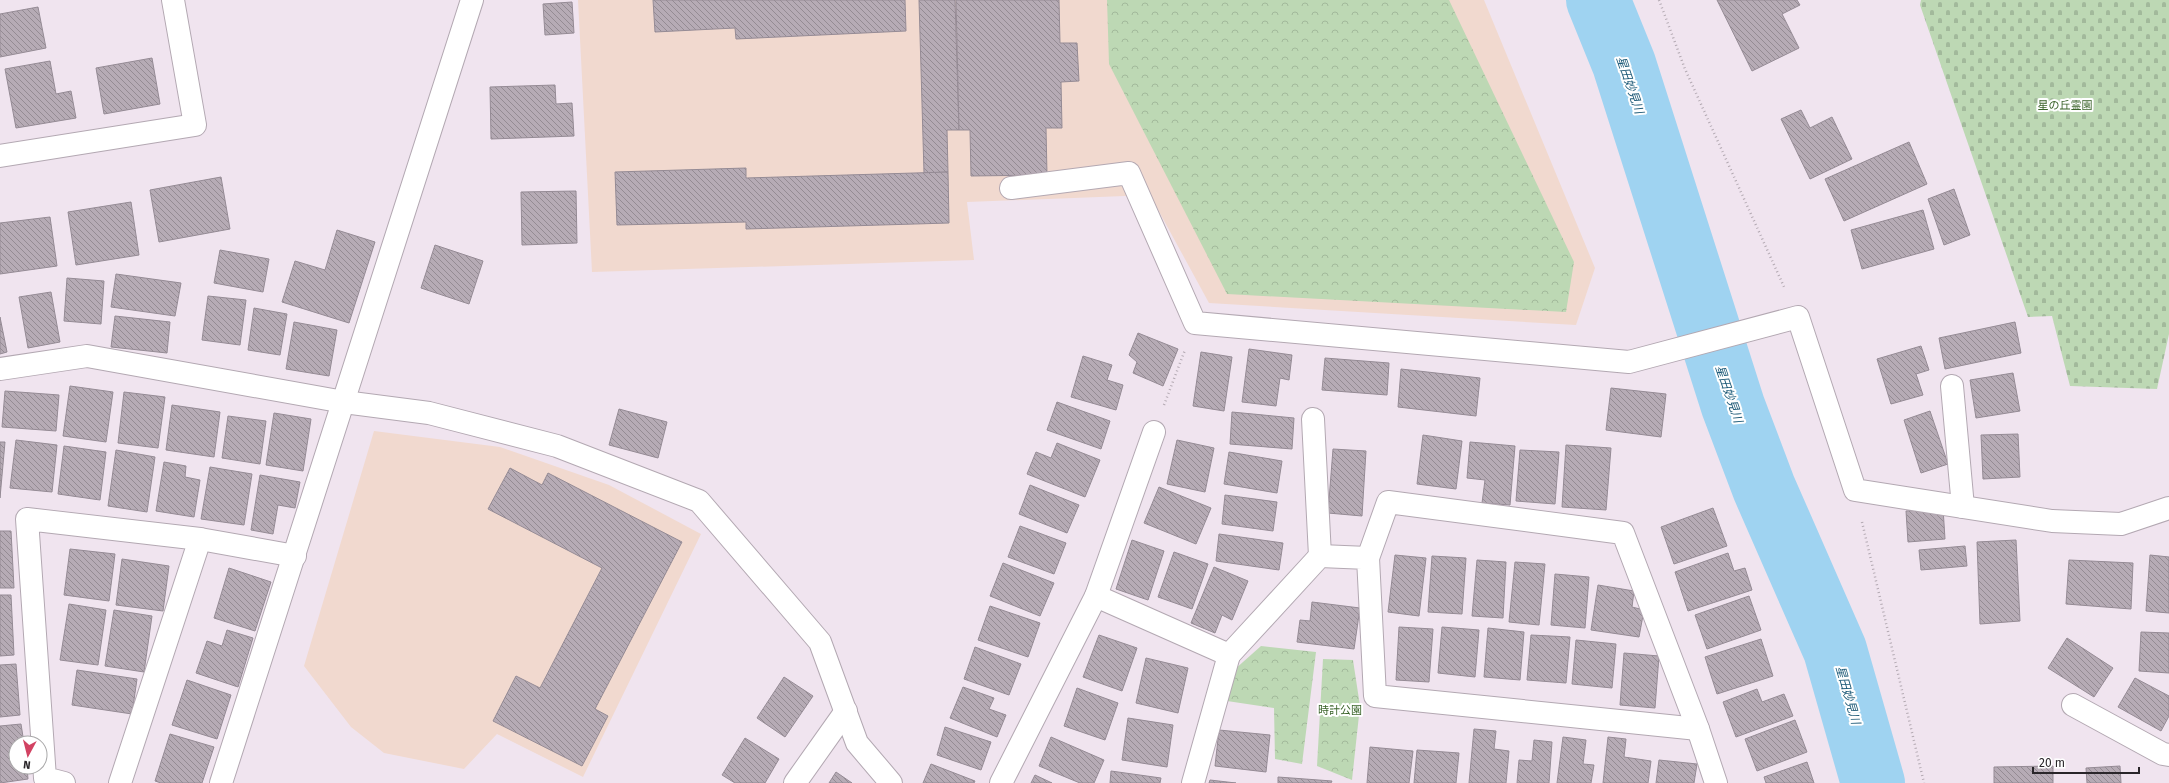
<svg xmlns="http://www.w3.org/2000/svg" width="2169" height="783" viewBox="0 0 2169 783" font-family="'Fira Sans','Noto Sans JP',sans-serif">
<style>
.education{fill:#f1d9cf}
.cemetery{fill:url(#cemetery-stones)}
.park{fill:url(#park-crowns)}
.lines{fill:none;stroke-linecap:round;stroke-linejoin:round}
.river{stroke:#9fd3f1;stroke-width:64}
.building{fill:url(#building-back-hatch);stroke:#958b95}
.minor-casing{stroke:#b3a8b2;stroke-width:24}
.path{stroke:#b4aab3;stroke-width:2.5;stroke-dasharray:1 3;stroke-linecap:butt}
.minor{stroke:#fff;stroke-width:22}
.labels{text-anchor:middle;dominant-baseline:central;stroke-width:4;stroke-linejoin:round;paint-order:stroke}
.park-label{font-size:11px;fill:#3a632a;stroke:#fff}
.water-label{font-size:12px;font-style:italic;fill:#195775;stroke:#fff}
</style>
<defs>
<pattern id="cemetery-stones" width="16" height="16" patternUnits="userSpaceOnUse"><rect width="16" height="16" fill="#bdd8b4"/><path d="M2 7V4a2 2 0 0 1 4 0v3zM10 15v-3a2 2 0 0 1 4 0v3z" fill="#a2b99b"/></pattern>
<pattern id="park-crowns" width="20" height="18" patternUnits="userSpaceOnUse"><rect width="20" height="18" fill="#bdd8b4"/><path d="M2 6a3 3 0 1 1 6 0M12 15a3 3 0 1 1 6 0" fill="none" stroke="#a2b99b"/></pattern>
<pattern id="building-back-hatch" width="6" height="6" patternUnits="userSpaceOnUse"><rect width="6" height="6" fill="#b6abb5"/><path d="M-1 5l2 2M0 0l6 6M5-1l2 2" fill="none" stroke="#948b93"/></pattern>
</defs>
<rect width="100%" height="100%" fill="#f0e4ef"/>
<!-- education -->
<g class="education">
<polygon points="578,0 1484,0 1595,268 1576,325 1209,303 1150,195 967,202 974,260 592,272"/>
<polygon points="374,431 500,447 609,485 701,534 583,777 497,734 464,769 384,753 351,727 304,666"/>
</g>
<!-- cemetery -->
<polygon class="cemetery" points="1921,0 2169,0 2169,334 2157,389 2070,386 2052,316 2028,317 1920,5"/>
<!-- park -->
<g class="park">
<polygon points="1107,0 1449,0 1574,262 1566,312 1227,294 1109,64"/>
<polygon points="1261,646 1316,652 1302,764 1275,759 1274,708 1227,701 1234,670"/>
<polygon points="1323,659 1353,660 1360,706 1352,780 1317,766"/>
</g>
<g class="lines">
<!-- river -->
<polyline class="river" points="1598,0 1624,64 1733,406 1764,488 1835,650 1873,783"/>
</g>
<!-- building -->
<g class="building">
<polygon points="653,0 905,0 906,31 736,39 735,28 655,32"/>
<polygon points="919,0 955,0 959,130 947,130 948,172 924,173"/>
<polygon points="956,0 1059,0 1060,43 1077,43 1079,81 1061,82 1062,128 1046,128 1047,175 971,176 970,130 959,130"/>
<polygon points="1717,0 1797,0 1800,5 1782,14 1799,48 1752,71"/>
<polygon points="572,2 574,33 545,35 543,4"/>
<polygon points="38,7 46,48 0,57 0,14"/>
<polygon points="152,58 160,104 104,114 96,68"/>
<polygon points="50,61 56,94 71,91 76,118 16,128 5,69"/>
<polygon points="555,85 556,104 572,103 574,136 491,139 490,87"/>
<polygon points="1801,110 1810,128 1832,117 1852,159 1810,179 1781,119"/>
<polygon points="1909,142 1927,184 1844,221 1825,179"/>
<polygon points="746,168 746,178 948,172 949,223 746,229 746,222 617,225 615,172"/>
<polygon points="221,177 230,229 159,242 150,190"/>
<polygon points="1954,189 1970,235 1944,245 1928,199"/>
<polygon points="576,191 577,243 522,245 521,192"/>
<polygon points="131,202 139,255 76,265 68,212"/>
<polygon points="1923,210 1934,249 1862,269 1851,230"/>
<polygon points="50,217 57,266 0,274 0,223"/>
<polygon points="337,230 375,242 349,323 282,302 295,261 325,270"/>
<polygon points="435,245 483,261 469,304 421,288"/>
<polygon points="220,250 269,259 263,292 214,283"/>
<polygon points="116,274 181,283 175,316 111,307"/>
<polygon points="67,278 104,281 101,324 64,321"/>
<polygon points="51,292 60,342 28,348 19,297"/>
<polygon points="208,296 246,300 240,345 202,340"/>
<polygon points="254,308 287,314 280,355 248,350"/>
<polygon points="115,316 170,322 167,353 111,347"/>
<polygon points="0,317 7,352 0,354"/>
<polygon points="294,322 337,330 329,376 286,369"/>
<polygon points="2015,322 2021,353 1945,369 1939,338"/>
<polygon points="1138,333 1178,349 1163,386 1133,373 1137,362 1129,355"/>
<polygon points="1921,346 1929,370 1916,374 1923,395 1891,404 1877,359"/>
<polygon points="1249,349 1292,355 1289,380 1280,378 1276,406 1242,402"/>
<polygon points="1201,352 1232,357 1224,411 1193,406"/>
<polygon points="1083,356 1112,365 1107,380 1123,385 1116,410 1071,397"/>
<polygon points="1325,358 1389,363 1387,395 1322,390"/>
<polygon points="1401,369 1480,378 1476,416 1398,407"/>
<polygon points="2013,373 2020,411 1976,418 1970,380"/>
<polygon points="70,386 113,392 106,442 63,436"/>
<polygon points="1611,388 1666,394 1661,437 1606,430"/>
<polygon points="5,391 59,395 56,431 2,427"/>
<polygon points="124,392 165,397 158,448 118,443"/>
<polygon points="1057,402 1110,421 1101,449 1047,430"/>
<polygon points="172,405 220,412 214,457 166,450"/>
<polygon points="619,409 667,422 658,458 609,445"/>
<polygon points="1930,411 1948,464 1921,473 1904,420"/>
<polygon points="1232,412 1294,418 1292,449 1230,444"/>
<polygon points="274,413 311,419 303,471 266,465"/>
<polygon points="228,416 266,421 260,464 222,458"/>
<polygon points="2018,434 2020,477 1983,479 1981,435"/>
<polygon points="1423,435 1462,441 1456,489 1417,484"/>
<polygon points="16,440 57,445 52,492 10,488"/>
<polygon points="1177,440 1214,448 1205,492 1167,484"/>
<polygon points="0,442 5,442 0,498"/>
<polygon points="1470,442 1515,446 1510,505 1482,503 1485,480 1467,478"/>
<polygon points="1057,443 1100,460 1085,497 1027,474 1036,452 1051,458"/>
<polygon points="1566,445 1611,448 1606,510 1562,507"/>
<polygon points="64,446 106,452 100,500 58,494"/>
<polygon points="1333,449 1366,451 1362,516 1328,513"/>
<polygon points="116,450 155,457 147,512 108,506"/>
<polygon points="1520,450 1559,452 1555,504 1516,501"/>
<polygon points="1229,452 1282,461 1277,493 1224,484"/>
<polygon points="164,462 186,466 185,477 200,480 194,517 156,511"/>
<polygon points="210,467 252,474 244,525 201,519"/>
<polygon points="510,468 542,485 548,473 682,542 595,709 608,716 582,766 493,721 516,676 540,688 602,568 488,509"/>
<polygon points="260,475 300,482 295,508 278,505 273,534 251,530"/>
<polygon points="1030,485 1079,505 1067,533 1019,514"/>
<polygon points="1159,487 1211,508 1196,544 1144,523"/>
<polygon points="1225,495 1277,502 1273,531 1222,524"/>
<polygon points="1713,508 1727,546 1674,564 1661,527"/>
<polygon points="1943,508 1945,539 1908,542 1906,511"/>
<polygon points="1020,526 1066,543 1054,574 1008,557"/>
<polygon points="0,531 11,531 14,588 0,588"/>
<polygon points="1219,534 1283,543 1279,570 1216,561"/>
<polygon points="1132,540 1164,551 1148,600 1116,589"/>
<polygon points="2016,540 2020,621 1980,624 1977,542"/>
<polygon points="1965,546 1967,566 1921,570 1919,550"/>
<polygon points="70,549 115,554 109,601 64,595"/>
<polygon points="1174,552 1208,564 1192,609 1158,597"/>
<polygon points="1728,553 1734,571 1745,568 1752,590 1688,611 1675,572"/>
<polygon points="1395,555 1426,558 1419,616 1388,612"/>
<polygon points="2150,555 2169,557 2169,613 2146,611"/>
<polygon points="1432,556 1466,558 1462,614 1428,612"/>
<polygon points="122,559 169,566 163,611 116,605"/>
<polygon points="1477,560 1506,562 1503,618 1472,616"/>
<polygon points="2069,560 2133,563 2131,609 2066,604"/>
<polygon points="1515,562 1545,564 1539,625 1509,622"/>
<polygon points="1003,563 1054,583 1040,616 990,596"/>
<polygon points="1214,567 1248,581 1232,620 1222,615 1215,633 1191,623"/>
<polygon points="229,568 271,582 255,631 214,618"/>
<polygon points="1555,574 1589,577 1585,628 1551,625"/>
<polygon points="1598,585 1634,591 1632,607 1644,610 1639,637 1591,630"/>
<polygon points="0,595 11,595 14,655 0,656"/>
<polygon points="1749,596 1761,630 1707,649 1695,615"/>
<polygon points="1312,602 1360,608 1354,649 1297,642 1300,620 1310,621"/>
<polygon points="69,604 106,610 98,665 60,660"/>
<polygon points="990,606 1040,623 1028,657 978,640"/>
<polygon points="114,610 152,616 144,672 105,666"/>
<polygon points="1399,627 1433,629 1429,682 1396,680"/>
<polygon points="1442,627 1479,630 1475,677 1438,673"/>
<polygon points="1488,628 1524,632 1520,680 1484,677"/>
<polygon points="227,630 253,638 238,687 196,673 207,641 222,646"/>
<polygon points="2141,632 2169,633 2169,673 2139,671"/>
<polygon points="1099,635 1137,648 1122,691 1083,677"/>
<polygon points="1531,635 1570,637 1566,683 1527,680"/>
<polygon points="2067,638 2113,668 2094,697 2048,668"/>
<polygon points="1761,639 1773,676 1717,694 1705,657"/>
<polygon points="1576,640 1616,644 1612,688 1572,684"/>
<polygon points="975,647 1021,664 1009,695 964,679"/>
<polygon points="1624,653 1659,656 1655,708 1620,705"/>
<polygon points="1146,658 1188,668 1178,713 1136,703"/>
<polygon points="16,664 20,715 0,717 0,665"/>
<polygon points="77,670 137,679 132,714 72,705"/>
<polygon points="784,677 813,696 785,737 757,718"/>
<polygon points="2135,678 2169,696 2169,716 2161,731 2118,707"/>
<polygon points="187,680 231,695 217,739 172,725"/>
<polygon points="963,687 994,698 989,709 1006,715 997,737 950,718"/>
<polygon points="1077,688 1118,703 1105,740 1064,726"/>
<polygon points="1757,689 1762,702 1784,694 1793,716 1736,737 1723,702"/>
<polygon points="1128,718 1173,725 1167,767 1122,760"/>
<polygon points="1795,720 1807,752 1757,771 1745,739"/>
<polygon points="21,724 24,743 16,743 16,767 27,767 28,779 0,783 0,726"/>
<polygon points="945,727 991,742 981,770 937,755"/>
<polygon points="1474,729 1496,731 1494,749 1509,751 1506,783 1469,783"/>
<polygon points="1219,730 1270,735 1266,772 1215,766"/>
<polygon points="170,734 214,747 202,783 161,783 155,781"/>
<polygon points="1051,737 1104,760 1094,783 1080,783 1039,766"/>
<polygon points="1563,737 1586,740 1583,764 1594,765 1591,783 1557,783"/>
<polygon points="1608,737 1626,739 1624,757 1651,761 1648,783 1603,783"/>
<polygon points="745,738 779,759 765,783 735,783 722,775"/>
<polygon points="1534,740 1552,742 1549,783 1517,783 1519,760 1532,761"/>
<polygon points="1370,747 1413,751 1409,783 1367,783"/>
<polygon points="1417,750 1459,753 1456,783 1414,783"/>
<polygon points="1659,760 1697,764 1694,783 1656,783"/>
<polygon points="1807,762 1814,783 1766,783 1764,777"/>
<polygon points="931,764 975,781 974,783 923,783"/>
<polygon points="2053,766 2053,783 1994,783 1994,767"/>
<polygon points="2120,766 2121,783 2087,783 2086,768"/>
<polygon points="1111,771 1161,778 1160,783 1110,783"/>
<polygon points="836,772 852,783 829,783"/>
<polygon points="1035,775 1052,783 1031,783"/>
<polygon points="1278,777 1332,781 1331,783 1278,783"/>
<polygon points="1210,780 1236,783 1209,783"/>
</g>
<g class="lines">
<!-- minor casing -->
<g class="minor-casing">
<g id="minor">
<polyline points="0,156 195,125 173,0"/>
<polyline points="1011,188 1129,173 1195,323 1629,362 1798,317 1855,490 2052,521 2121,524 2169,508"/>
<polyline points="0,369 87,356 344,402 429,413 557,446 699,501 820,642 857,743 891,783"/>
<polyline points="1952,386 1963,507"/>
<polyline points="1313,419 1320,556"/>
<polyline points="1368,558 1388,502 1623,533 1698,729 1716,783"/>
<polyline points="1096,596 1154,432"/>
<polyline points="1229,655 1320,556 1368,558 1375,696 1698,729"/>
<polyline points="2073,705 2163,754 2169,755"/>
<polyline points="64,783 45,778 27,519 200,539 295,556"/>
<polyline points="120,783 200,539"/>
<polyline points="221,783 472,0"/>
<polyline points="795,783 846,711"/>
<polyline points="1001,783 1096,596 1229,655 1193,783"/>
</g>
</g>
<!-- path -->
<g class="path">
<polyline points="1659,0 1685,69 1785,289"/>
<polyline points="1164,405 1185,350"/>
<polyline points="1862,522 1924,783"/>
</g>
<!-- minor -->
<use href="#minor" class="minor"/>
</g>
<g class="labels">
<!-- park labels -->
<g class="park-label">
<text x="2065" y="105">星の丘霊園</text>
<text x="1340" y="710">時計公園</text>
</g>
<!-- water labels -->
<g class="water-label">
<text transform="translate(1630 85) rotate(71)">星田妙見川</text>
<text transform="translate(1729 394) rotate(71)">星田妙見川</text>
<text transform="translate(1848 695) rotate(74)">星田妙見川</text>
</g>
</g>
<!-- north arrow -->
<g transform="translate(28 755) rotate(187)"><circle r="19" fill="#ffffff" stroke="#a9a8a9"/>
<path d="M0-3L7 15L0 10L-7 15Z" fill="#d24262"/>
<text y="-6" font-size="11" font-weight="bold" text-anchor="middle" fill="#292529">N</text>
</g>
<!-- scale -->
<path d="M2033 767v6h106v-6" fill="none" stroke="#292529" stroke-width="2"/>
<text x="2039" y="767" font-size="12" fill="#292529" stroke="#ffffff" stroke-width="3" paint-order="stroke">20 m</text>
</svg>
